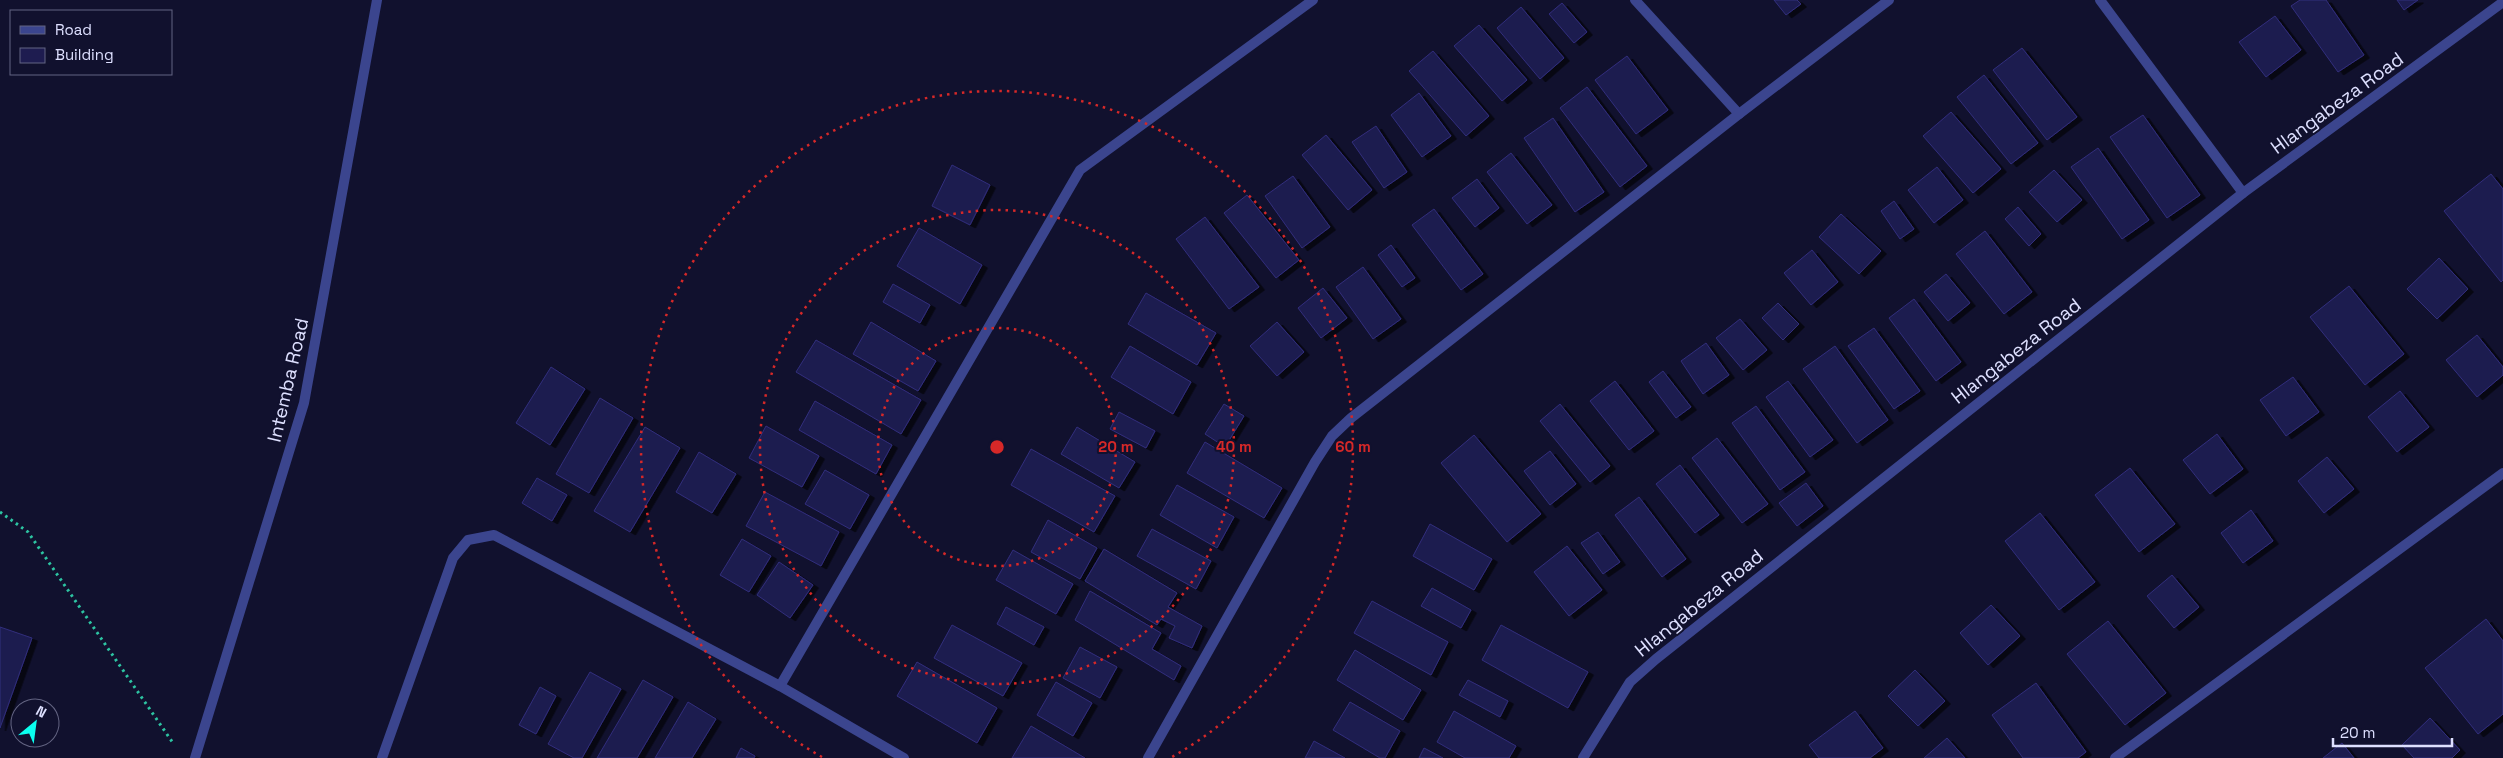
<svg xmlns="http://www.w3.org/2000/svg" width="2503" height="758" viewBox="0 0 2503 758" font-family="'Space Grotesk',sans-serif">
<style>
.building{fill:#1e1c50;stroke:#312e7c;filter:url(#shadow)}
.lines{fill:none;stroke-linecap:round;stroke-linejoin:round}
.path{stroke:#2dc4a2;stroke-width:3;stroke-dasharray:2.5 4;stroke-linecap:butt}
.minor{stroke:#3b458e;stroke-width:10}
.tertiary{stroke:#3b458e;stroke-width:10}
.ring{fill:none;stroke:#d62828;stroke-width:2.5;stroke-dasharray:2.5 5}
.labels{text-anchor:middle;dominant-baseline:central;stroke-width:4;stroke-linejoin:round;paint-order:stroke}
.street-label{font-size:19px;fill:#dee0ff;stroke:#11112e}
.centre{fill:#d62828;stroke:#11112e;stroke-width:2.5}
.ring-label{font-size:15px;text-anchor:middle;font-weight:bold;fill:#d62828;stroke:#11112e;stroke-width:4;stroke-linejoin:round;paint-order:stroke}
</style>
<defs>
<filter id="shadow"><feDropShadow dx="5.5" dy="3" stdDeviation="0" flood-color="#0009"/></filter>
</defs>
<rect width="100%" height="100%" fill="#11112e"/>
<!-- building -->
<g class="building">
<polygon points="1774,0 1797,0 1801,4 1786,15"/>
<polygon points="2300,0 2326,0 2364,55 2338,72 2291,6"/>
<polygon points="2397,0 2418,0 2404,10"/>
<polygon points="1562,3 1587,32 1574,43 1549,14"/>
<polygon points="1521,7 1564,58 1540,79 1497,28"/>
<polygon points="2275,16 2301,50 2266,77 2239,42"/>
<polygon points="1479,25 1527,80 1502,101 1454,46"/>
<polygon points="2022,48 2077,117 2047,140 1993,70"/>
<polygon points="1433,51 1489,116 1466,136 1409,71"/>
<polygon points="1627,56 1668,110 1636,134 1595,80"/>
<polygon points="1984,75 2038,143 2011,164 1957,97"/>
<polygon points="1587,87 1647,166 1620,187 1560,108"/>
<polygon points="1419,93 1451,136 1422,157 1391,115"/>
<polygon points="1951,112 2001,169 1973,193 1923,136"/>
<polygon points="2143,115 2200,195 2167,218 2110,137"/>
<polygon points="1553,118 1604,192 1575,212 1524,138"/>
<polygon points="1376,126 1407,172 1384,188 1352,142"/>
<polygon points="1326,135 1372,190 1348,210 1302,155"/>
<polygon points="2098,148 2149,220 2122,239 2071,167"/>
<polygon points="1511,153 1552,205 1527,224 1487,172"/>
<polygon points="952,165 990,185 970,225 932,206"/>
<polygon points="1937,167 1963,200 1934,223 1908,190"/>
<polygon points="2054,170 2082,200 2057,222 2029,192"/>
<polygon points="2491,174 2503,189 2503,280 2501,282 2444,211"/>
<polygon points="1293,176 1330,227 1302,248 1265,196"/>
<polygon points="1477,179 1499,208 1475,227 1452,198"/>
<polygon points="1247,195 1299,260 1276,278 1224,213"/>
<polygon points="1894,201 1914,229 1900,239 1881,211"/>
<polygon points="2018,207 2041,234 2029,246 2005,219"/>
<polygon points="1434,209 1483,274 1461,290 1412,225"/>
<polygon points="1841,214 1881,251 1859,274 1819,237"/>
<polygon points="1205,217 1259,287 1229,309 1176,239"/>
<polygon points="919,228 982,265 960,304 897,266"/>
<polygon points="1985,231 2032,292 2004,314 1956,254"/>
<polygon points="1391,245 1415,278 1402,287 1378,255"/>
<polygon points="1812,250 1838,282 1811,305 1784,273"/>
<polygon points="2439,258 2468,289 2437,319 2407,289"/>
<polygon points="1363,267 1401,319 1373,339 1336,287"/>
<polygon points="1946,274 1970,303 1948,321 1924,292"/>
<polygon points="893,284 930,305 920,323 883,302"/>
<polygon points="2349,286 2404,354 2365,385 2310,317"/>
<polygon points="1323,288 1347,318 1321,338 1298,308"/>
<polygon points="1146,293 1216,333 1197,365 1128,324"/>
<polygon points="1914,299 1961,362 1936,381 1889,318"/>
<polygon points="1778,303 1799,324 1783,340 1762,318"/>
<polygon points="1740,319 1767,350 1743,370 1716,338"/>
<polygon points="871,322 936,361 918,391 853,354"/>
<polygon points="1277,322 1304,352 1277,376 1250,346"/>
<polygon points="1874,328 1920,391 1894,409 1848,346"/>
<polygon points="2477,335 2503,367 2503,375 2477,397 2446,360"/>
<polygon points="816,340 921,400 901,434 796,372"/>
<polygon points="1706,343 1729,375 1703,394 1681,361"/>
<polygon points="1130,346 1191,382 1173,414 1111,377"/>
<polygon points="1835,346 1888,420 1857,443 1803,369"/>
<polygon points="551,367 585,389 550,445 516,423"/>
<polygon points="1663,371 1691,407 1676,418 1649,382"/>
<polygon points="2293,377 2319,412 2286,436 2260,400"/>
<polygon points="1615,381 1654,431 1629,450 1590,401"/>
<polygon points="1788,381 1833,440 1810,457 1766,397"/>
<polygon points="2400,391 2429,427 2397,452 2368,417"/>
<polygon points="600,398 633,418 589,493 556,474"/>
<polygon points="815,401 892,445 876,474 799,430"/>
<polygon points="1224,404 1244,416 1225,447 1205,434"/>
<polygon points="1560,404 1610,466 1590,482 1540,421"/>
<polygon points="1756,406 1805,472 1780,490 1732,423"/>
<polygon points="1119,412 1155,431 1146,448 1110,429"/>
<polygon points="766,426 819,456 802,487 749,458"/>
<polygon points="645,427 680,448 630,532 594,511"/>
<polygon points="1077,427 1135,462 1119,488 1061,454"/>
<polygon points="2217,434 2243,469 2210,494 2183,460"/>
<polygon points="1474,435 1541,514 1507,542 1441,463"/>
<polygon points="1717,438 1768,504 1742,523 1692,458"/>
<polygon points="1205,442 1282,488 1264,518 1187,473"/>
<polygon points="1031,449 1115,496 1094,532 1011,485"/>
<polygon points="1550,451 1576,484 1550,505 1524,471"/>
<polygon points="699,452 736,474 712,513 676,492"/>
<polygon points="2327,457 2354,489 2324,513 2298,481"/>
<polygon points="1680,465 1719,515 1695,533 1656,484"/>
<polygon points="2130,468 2175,524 2139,552 2095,495"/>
<polygon points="825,470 869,495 850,529 805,504"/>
<polygon points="537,478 567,495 552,521 522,503"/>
<polygon points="1806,483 1823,506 1797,526 1779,503"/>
<polygon points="1177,485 1234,517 1217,548 1160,515"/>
<polygon points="765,492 839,532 821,566 746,526"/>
<polygon points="1639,497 1686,559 1662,577 1615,515"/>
<polygon points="2251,510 2273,541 2243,563 2221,533"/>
<polygon points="2040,513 2095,582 2059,610 2005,541"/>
<polygon points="1048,520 1097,548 1080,579 1031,552"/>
<polygon points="1430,524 1492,559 1474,590 1413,556"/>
<polygon points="1152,529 1211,561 1196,589 1137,556"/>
<polygon points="1598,532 1620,562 1603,574 1581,543"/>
<polygon points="742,539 771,556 749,592 720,575"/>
<polygon points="1567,546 1602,590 1569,616 1534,572"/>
<polygon points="1104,549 1177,593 1168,607 1202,626 1192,648 1169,638 1175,626 1161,619 1157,625 1085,581"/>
<polygon points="1013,550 1073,584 1056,614 996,580"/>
<polygon points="779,562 813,585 790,618 757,595"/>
<polygon points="2172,575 2199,607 2174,628 2147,596"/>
<polygon points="1432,588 1471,610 1461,628 1421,606"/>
<polygon points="1090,591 1161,633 1152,649 1181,666 1174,680 1075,620"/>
<polygon points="1372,601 1448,642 1431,675 1354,633"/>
<polygon points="1991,605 2020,636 1988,665 1960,633"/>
<polygon points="1006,607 1044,627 1034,645 997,624"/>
<polygon points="2486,619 2503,641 2503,714 2478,734 2425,668"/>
<polygon points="2108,621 2166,693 2125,725 2067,654"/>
<polygon points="952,625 1022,663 1003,696 934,658"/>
<polygon points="1501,625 1588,672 1568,708 1482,660"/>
<polygon points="0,627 32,638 0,728"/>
<polygon points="1080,647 1117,667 1100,698 1063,678"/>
<polygon points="1355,650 1421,690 1403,720 1337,680"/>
<polygon points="917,662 997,708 977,743 897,696"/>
<polygon points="1915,670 1945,701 1918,726 1888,696"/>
<polygon points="590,672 621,689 582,758 574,758 548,744"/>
<polygon points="643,680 673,697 637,758 597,758"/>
<polygon points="1468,680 1508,701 1500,717 1459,695"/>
<polygon points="1056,682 1092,703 1073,736 1037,715"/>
<polygon points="2036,683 2086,752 2078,758 2023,758 1992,715"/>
<polygon points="540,687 556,696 536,734 519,725"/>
<polygon points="688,702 716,719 692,758 655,758"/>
<polygon points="1350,702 1400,731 1385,758 1380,758 1333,730"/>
<polygon points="1454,711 1516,746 1509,758 1465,758 1437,742"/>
<polygon points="1855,711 1883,748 1870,758 1819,758 1809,745"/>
<polygon points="2430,718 2460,750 2452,758 2414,758 2402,745"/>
<polygon points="1031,726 1085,758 1012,758"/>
<polygon points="1947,738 1965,758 1924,758"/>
<polygon points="1314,741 1345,758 1305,758"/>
<polygon points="2342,743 2354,758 2323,758"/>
<polygon points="741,748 755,756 754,758 736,758"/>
<polygon points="1424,748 1443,758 1419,758"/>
</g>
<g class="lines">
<!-- path -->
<polyline class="path" points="0,512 28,532 173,743"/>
<!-- minor -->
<g class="minor">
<polyline points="1635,0 1739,114"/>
<polyline points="2100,0 2243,193"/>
<polyline points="780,686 1080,170 1313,0"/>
<polyline points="382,758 453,558 468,540 494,535 780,686 904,758"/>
<polyline points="1148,758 1315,462 1332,436 1351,418 1739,114 1889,0"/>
<polyline points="1583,758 1630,682 1656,659 2243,193 2503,2"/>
<polyline points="2115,758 2503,473"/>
</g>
<!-- tertiary -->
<polyline class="tertiary" points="195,758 304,403 377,0"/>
</g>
<!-- distance rings -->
<g class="ring">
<circle cx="997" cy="447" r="119"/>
<circle cx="997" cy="447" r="237"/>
<path d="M822 757A356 356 0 1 1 1172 757"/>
</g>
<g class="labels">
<!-- street labels -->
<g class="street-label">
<text transform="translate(2337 103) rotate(-36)">Hlangabeza Road</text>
<text transform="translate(2016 351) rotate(-38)">Hlangabeza Road</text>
<text transform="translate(288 380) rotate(-77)">Intemba Road</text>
<text transform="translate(1699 603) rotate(-39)">Hlangabeza Road</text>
</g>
</g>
<circle cx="997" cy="447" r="8" class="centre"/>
<g class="ring-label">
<text x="1116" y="452">20 m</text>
<text x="1234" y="452">40 m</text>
<text x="1353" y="452">60 m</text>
</g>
<!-- legend -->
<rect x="10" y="10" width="162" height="65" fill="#11112e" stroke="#636482"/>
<rect x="20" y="26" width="25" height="8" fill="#3b458e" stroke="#636482"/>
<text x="55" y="35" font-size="15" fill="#dee0ff">Road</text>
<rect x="20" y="48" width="25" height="15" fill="#1e1c50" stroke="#636482"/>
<text x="55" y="60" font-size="15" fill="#dee0ff">Building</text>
<!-- north arrow -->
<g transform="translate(35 723) rotate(29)"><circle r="24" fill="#11112e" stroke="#636482"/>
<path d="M0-4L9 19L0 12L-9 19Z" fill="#0affef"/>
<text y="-8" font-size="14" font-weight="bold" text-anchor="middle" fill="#dee0ff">N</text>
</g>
<!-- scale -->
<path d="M2333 738v8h119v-8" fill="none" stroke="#dee0ff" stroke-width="2.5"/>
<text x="2340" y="738" font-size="15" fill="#dee0ff" stroke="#11112e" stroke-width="4" paint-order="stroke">20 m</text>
</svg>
